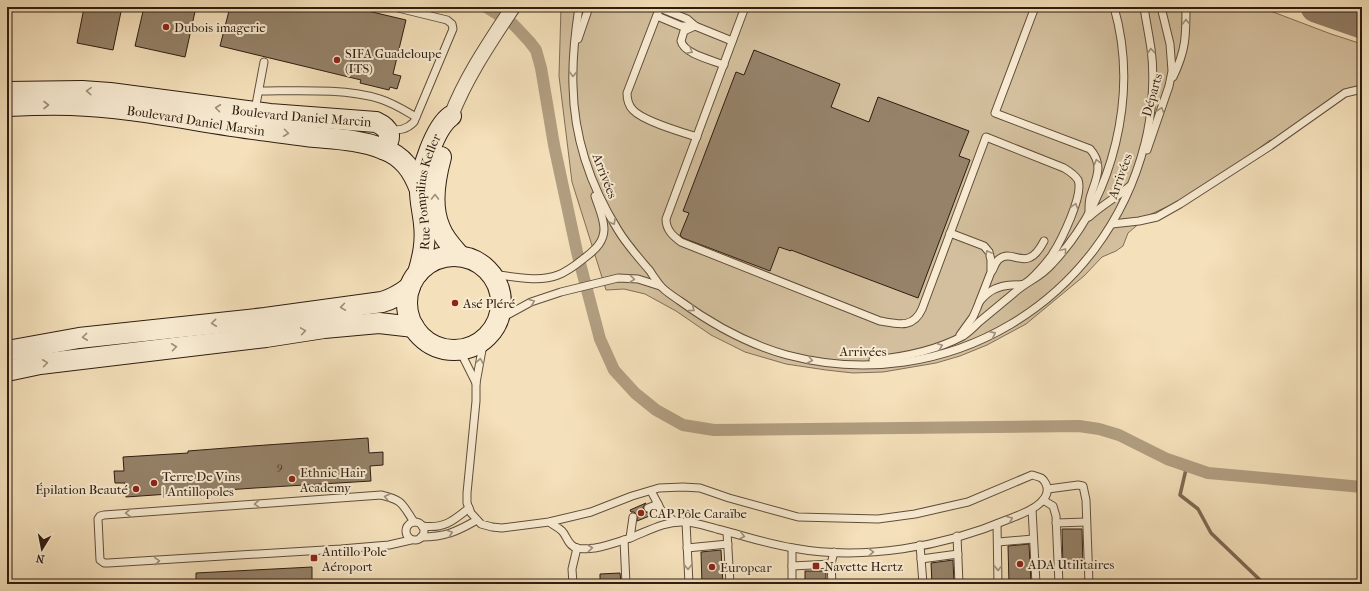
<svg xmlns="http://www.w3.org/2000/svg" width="1369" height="591" viewBox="0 0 1369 591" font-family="'IM FELL French Canon',serif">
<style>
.green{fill:#d3bf9d;stroke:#816e57}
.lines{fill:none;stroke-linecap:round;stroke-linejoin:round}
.stream{stroke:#7d6a54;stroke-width:3.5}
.canal{stroke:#b19e81;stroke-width:12}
.taxiway{stroke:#927e66;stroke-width:31}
.building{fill:#958269;stroke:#2f1d11}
.lane-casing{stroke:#604e3b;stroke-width:9}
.street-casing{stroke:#604e3b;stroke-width:16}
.secondary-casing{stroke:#2f1d11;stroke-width:22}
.lane{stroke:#f8ebd2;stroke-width:7}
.street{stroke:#f8ebd2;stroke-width:14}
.secondary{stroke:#f8ebd2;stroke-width:20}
.oneway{stroke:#9e8e7b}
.poi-dot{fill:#8f2418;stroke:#f8ebd2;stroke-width:1.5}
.labels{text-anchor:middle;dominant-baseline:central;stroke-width:4;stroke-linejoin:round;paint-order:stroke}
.number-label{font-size:11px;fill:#483627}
.poi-label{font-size:13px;fill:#2f1d11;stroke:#f8ebd2;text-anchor:start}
.street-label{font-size:13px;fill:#2f1d11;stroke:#f8ebd2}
</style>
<rect width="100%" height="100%" fill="#f4e0ba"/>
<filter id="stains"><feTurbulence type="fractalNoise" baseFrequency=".005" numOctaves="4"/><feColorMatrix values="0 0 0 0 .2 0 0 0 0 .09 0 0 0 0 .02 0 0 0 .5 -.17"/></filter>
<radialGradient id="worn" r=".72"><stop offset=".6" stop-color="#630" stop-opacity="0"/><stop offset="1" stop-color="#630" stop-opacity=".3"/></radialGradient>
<!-- green -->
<polygon class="green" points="561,7 1260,7 1331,34 1362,44 1362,83 1270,141 1270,140 1230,170 1175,203 1149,215 1128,233 1123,246 1116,251 1102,257 1084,276 1026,324 987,345 960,356 936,363 883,372 853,373 826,370 786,364 745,352 711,335 676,311 645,294 624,289 606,290 572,182 559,76"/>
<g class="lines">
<!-- stream -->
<polyline class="stream" points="1187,465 1180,495 1198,509 1211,533 1260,580 1261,584"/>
<!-- canal -->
<polyline class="canal" points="486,7 513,24 529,41 536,50 541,68 554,145 577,252 600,339 614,370 635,393 656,410 683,425 714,430 1079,426 1099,429 1119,435 1167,459 1208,473 1362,487"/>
<!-- taxiway -->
<polyline class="taxiway" points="1316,7 1362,23"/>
</g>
<!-- building -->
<g class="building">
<polygon points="89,7 122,7 113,50 77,43 84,8 88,9"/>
<polygon points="144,7 196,7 185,57 135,46"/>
<polygon points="230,7 351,7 406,20 393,74 401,76 397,89 390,87 389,90 360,83 361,80 220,46"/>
<polygon points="754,50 840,84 831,107 869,122 878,97 969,131 959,156 970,160 918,298 791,250 791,251 779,247 770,271 683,238 680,235 689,213 683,211 736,72 744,75"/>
<polygon points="368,438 369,453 383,452 383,465 370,466 371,481 255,488 126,497 125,483 115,483 114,471 124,471 123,457 188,453 188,451 252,446"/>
<polygon points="646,503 643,507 644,510 647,513 650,512 652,515 637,521 637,515 634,512 631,512 630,510"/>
<polygon points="1062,529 1082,529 1083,567 1063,568"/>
<polygon points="1029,544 1031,583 1009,584 1008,546"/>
<polygon points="721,550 723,584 702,584 701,552"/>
<polygon points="953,560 954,584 932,584 931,563"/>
<polygon points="312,567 312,584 196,584 196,573"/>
<rect x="805" y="571" width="21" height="13"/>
<polygon points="620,573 621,584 600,584 600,574"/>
</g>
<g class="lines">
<!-- lane casing -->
<g class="lane-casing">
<g id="lane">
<path d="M579,7C575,33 572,59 573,86C574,137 591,187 618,230C627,245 639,258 650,271C653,276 656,280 659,284C664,291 673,296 680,301C713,325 747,344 787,355C946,397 1105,302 1145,143C1152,116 1155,76 1151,49C1149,35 1146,21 1144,7"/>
<path d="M660,7L627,93C627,99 628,105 633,110C643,121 681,132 697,137"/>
<path d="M745,7L666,219C666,230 673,236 681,242L880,321C898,324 913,329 922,309L986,137L1064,168C1069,171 1075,175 1078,180C1084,195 1061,241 1052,255C1047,262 1032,280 1024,284C1021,285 1016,285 1012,285C998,286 989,290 980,301"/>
<path d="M1035,7L995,113L1090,149C1105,166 1095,180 1090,198C1089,202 1089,207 1089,211"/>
<polyline points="660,8 687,19 695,26 732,41"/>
<polyline points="657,16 681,26 691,26"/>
<path d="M695,26L684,31L681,41C684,54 712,60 724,65"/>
<polyline points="578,39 589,7"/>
<path d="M1173,77C1186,50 1186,36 1186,7"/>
<path d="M259,91C296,91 345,88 380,99C393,103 404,110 416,117"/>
<polyline points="255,110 264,62"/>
<path d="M389,130C400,130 406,130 414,122L453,29L452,24L447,20L394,7"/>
<polyline points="1147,150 1169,86 1172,71 1170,44 1161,7"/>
<path d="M1089,217C1102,205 1117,197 1130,186"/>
<polyline points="1112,224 1139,221 1157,217 1180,204 1270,146 1345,93 1362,89"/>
<polyline points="950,233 984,246 989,252 991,260 991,272 977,308 973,317 960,335"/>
<path d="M992,271C994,268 995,263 998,260C1013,246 1026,276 1044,241"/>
<path d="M491,274C512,276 538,283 558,275C569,271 578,263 587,256C596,249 604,241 604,229C604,218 598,206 595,196"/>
<polyline points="498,320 531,302 561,292 618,278 638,279 660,286"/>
<path d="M484,339L476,383V401L467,493V503L471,513L481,524L492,527L502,528L549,522L591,512L632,496L659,488L683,487L700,488L729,498L798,517L878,519L915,514L968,502L1032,475C1039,477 1043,477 1046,484C1054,503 1022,514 1009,519C943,547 863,561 793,548C767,544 742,535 717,529C706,526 695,522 684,522C665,521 648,531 630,538C618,542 607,546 595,548C590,548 582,550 577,548C568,546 567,536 562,531C558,527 553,525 549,522"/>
<polyline points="459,349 476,383"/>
<path d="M873,360C904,357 935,351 963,336C969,332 974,327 979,322C991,312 1002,303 1014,293C1027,281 1040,278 1052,264C1114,198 1139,94 1114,7"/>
<polyline points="1048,489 1078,485 1083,486 1086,500 1089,584"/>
<polyline points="651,491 658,504"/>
<polyline points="1043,500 1053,506 1056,516 1059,584"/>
<polyline points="648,508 658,504 661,510 675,522"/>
<polyline points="1032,509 1036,584"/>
<circle cx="415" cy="531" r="9"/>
<polyline points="686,522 689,584"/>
<polyline points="1056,523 1086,522"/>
<polyline points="997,524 998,584"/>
<path d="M422,526C444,529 453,521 469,508"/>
<polyline points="727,532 730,584"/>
<polyline points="957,536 959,584"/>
<path d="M421,537C445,537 456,532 477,520"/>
<polyline points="630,538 633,517"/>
<path d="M411,540L389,545L341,549L108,563H104L100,560L98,519L100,516L104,515L381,495C403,500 402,504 414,522"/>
<polyline points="624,540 626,584"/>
<polyline points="998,542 1033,539"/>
<polyline points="920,545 923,584"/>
<polyline points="687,548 728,544"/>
<polyline points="921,559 958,554"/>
<polyline points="792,566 831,564"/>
<polyline points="573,584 572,569 577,548"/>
<polyline points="792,584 792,548"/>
<polyline points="832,584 831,564 834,552"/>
</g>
</g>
<!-- street casing -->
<g class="street-casing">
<path id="street" d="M451,116C466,77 490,42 513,7"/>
</g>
<!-- secondary casing -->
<g class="secondary-casing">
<g id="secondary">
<path id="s1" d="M7,92L82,91L110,93L270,114L376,122C389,128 394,136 383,149"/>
<path id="s2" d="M7,106C28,105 49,104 71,105C134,107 197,122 260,130C278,132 296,135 315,137C337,139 362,140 383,149C403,156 413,171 420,190"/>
<path d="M441,157C435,179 430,206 440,228C444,239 453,248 460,256"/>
<circle cx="454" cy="303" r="47"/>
<path id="s3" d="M418,273C423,256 426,242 424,224C423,213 420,202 420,191C420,172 435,127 451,116"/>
<path d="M7,351L79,338L265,318L382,302C393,299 401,294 410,287"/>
<polyline points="7,371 40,364 266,337 324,328 379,323 414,327"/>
</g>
</g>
<!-- lane -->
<use href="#lane" class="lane"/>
<!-- street -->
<use href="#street" class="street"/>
<!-- secondary -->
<use href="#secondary" class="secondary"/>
</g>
<!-- one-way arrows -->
<defs><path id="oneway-chevron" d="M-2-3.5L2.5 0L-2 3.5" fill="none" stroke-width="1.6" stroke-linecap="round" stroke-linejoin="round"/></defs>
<g class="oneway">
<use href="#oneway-chevron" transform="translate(1186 22) rotate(-90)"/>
<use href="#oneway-chevron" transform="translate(690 51) rotate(29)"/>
<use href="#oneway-chevron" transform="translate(1151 51) rotate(-95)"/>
<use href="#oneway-chevron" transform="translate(573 74) rotate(92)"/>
<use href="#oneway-chevron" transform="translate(89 91) rotate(-176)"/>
<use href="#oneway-chevron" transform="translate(46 105)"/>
<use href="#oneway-chevron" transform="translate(218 108) rotate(-173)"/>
<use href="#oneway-chevron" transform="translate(1161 110) rotate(-71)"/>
<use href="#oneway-chevron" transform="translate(286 133) rotate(7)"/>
<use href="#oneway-chevron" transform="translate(1097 162) rotate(-105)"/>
<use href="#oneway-chevron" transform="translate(435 197) rotate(-90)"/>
<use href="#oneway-chevron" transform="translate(1075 206) rotate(-73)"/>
<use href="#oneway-chevron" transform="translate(613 222) rotate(61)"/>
<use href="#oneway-chevron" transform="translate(1064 251) rotate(-50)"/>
<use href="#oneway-chevron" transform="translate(988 253) rotate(-118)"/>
<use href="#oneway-chevron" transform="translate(632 279) rotate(5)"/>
<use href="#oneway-chevron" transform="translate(532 302) rotate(-21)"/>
<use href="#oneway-chevron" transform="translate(343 307) rotate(172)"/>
<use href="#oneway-chevron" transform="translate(692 309) rotate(36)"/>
<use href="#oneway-chevron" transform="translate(214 323) rotate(174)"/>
<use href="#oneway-chevron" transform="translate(303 331) rotate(-9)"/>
<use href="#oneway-chevron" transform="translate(993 334) rotate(-26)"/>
<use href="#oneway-chevron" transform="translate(85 337) rotate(174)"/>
<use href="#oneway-chevron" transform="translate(940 346) rotate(-20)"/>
<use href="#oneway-chevron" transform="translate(174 347) rotate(-7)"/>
<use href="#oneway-chevron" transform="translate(810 360) rotate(11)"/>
<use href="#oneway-chevron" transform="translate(480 361) rotate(-80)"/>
<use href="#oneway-chevron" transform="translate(45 363) rotate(-8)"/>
<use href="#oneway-chevron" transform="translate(387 497) rotate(-168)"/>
<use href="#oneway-chevron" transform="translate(257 504) rotate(176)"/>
<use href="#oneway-chevron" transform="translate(128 513) rotate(177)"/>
<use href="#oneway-chevron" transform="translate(1010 519) rotate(-23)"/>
<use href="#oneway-chevron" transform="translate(450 533) rotate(-19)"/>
<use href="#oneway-chevron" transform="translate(742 536) rotate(14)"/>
<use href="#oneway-chevron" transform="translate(590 548) rotate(-6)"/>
<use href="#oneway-chevron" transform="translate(871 552) rotate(-2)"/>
<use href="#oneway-chevron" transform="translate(157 561) rotate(-4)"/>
<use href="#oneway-chevron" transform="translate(688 567) rotate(88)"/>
<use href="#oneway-chevron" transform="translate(998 568) rotate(89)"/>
</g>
<!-- markers -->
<g class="poi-dot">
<circle cx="166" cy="27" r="4"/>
<circle cx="337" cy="60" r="4"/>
<circle cx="455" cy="303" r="4"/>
<circle cx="292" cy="479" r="4"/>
<circle cx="154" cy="483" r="4"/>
<circle cx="136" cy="489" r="4"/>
<circle cx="641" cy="513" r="4"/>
<rect x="310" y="554" width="8" height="8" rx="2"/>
<circle cx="1020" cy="564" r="4"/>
<rect x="812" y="562" width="8" height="8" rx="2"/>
<circle cx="712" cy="567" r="4"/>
</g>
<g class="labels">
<!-- number labels -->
<g class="number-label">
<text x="280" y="466">9</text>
</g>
<!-- poi labels -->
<g class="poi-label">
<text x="174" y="27">Dubois imagerie</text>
<text x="345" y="53">SIFA Guadeloupe<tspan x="345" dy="15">(ITS)</tspan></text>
<text x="463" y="303">Asé Pléré</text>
<text x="300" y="472">Ethnic Hair<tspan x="300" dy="15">Academy</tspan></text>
<text x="162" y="476">Terre De Vins<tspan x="162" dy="15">| Antillopoles</tspan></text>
<text x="128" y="489" text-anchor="end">Épilation Beauté</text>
<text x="649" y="513">CAP Pôle Caraïbe</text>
<text x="322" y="551">Antillo Pole<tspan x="322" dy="15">Aéroport</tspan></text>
<text x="1028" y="564">ADA Utilitaires</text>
<text x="824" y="566">Navette Hertz</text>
<text x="720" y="567">Europcar</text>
</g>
<!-- street labels -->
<g class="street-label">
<text transform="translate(1152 95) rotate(-74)">Départs</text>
<text stroke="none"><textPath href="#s1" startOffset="296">Boulevard Daniel Marcin</textPath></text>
<text stroke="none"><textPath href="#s2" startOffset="190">Boulevard Daniel Marsin</textPath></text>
<text transform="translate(605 176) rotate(69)">Arrivées</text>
<text transform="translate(1120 176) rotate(-70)">Arrivées</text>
<text stroke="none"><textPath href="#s3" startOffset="83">Rue Pompilius Keller</textPath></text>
<text x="863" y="351">Arrivées</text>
</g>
</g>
<!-- margin -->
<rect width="1369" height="591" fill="none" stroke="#f4e0ba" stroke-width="24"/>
<rect x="8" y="8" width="1353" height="575" fill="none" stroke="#2f1d11" stroke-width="2"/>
<rect x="12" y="12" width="1345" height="567" fill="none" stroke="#2f1d11"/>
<!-- north arrow -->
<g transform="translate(42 549) rotate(190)" stroke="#f8ebd2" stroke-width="3" paint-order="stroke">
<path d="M0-3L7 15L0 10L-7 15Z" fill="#2f1d11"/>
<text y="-6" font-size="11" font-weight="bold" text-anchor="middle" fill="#2f1d11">N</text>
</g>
<rect width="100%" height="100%" filter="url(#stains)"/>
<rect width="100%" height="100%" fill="url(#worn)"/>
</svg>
